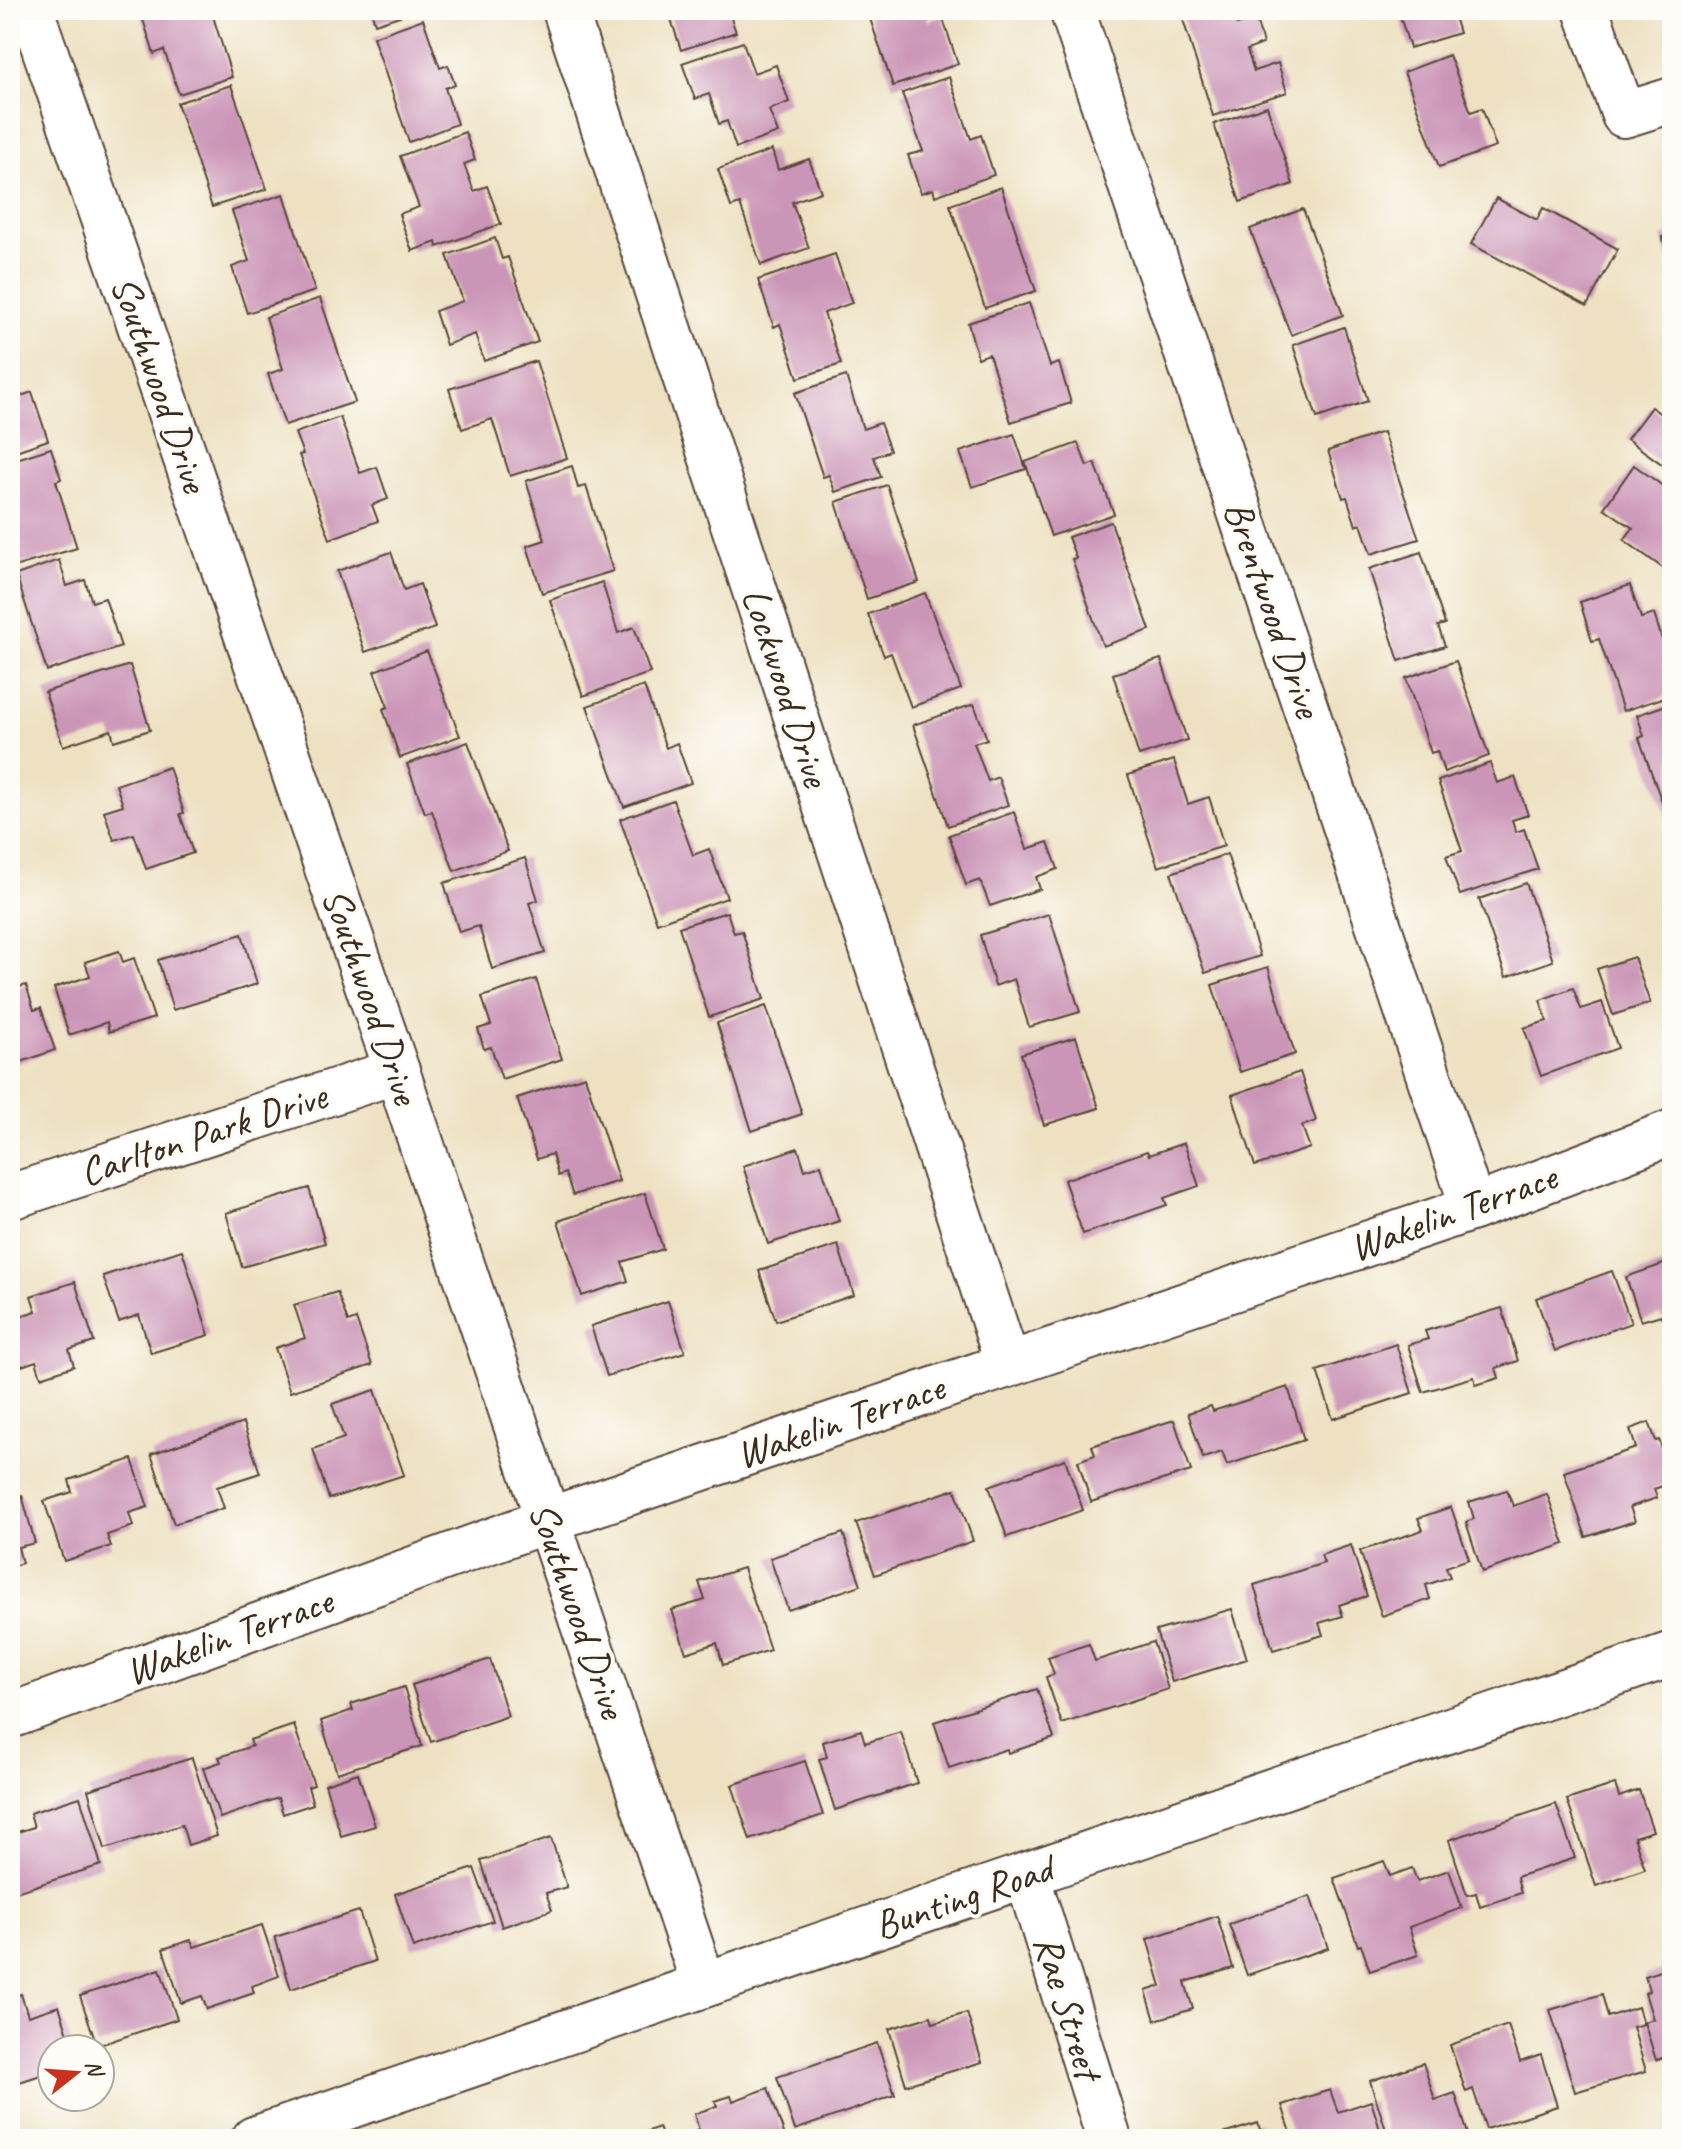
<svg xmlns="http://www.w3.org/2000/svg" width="1682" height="2149" viewBox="0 0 1682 2149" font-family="Caveat,sans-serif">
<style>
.building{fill:#cb95b7}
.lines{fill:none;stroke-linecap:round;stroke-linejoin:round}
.minor-casing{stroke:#564537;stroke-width:48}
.major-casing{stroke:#564537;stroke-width:48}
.minor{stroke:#fff;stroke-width:44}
.major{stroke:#fff;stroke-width:44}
.labels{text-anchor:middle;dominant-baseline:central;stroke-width:8;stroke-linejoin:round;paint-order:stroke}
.street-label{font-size:40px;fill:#3b2a1e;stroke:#fdfcf7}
</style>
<rect width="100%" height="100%" fill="#fdfcf7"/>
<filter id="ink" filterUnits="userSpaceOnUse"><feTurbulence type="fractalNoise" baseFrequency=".0125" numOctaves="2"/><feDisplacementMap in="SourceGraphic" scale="16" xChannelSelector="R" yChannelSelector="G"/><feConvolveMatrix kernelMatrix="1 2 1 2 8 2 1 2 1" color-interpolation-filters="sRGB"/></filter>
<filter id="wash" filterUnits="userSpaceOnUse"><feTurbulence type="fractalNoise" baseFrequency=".006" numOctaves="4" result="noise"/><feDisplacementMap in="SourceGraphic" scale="32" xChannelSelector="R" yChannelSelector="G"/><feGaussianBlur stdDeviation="1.8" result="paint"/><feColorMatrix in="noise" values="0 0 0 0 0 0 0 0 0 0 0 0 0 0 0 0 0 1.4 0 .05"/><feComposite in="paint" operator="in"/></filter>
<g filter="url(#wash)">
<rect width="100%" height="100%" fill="#eee1c2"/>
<g id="blocks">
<!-- building -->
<g class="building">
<polygon points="140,10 211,10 232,77 179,94 164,50 154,54"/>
<polygon points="371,10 415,10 415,11 375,24"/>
<polygon points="668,10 728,10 736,32 681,50"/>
<polygon points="867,10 925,10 928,21 942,16 958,64 893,86"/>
<polygon points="1189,10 1232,10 1237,25 1256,19 1263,44 1247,50 1254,71 1278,63 1287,92 1213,116 1181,13"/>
<polygon points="1398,10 1452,10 1459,33 1410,48"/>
<polygon points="423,19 440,68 448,65 455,85 445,88 457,124 409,142 373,37"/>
<polygon points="743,42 754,73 776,65 789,102 769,110 778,133 736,148 727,121 719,124 709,94 695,99 682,63"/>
<polygon points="1449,55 1471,112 1482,108 1496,147 1439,167 1404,72"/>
<polygon points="949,77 971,139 981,135 994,175 935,196 933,189 921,193 908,155 923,151 902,93"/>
<polygon points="231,85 267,189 212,207 177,103"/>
<polygon points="1267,106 1293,184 1240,202 1214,124"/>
<polygon points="465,132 475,160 464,164 474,191 487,186 501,224 437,247 436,242 412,251 399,214 419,207 400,156"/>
<polygon points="772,150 778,170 809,159 821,192 792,202 809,248 761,265 740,204 731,207 718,169"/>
<polygon points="1001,187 1036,291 985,308 950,205"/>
<polygon points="284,194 315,291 247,313 232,267 249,261 232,211"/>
<polygon points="1496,198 1537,220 1543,208 1618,249 1587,306 1471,244"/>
<polygon points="1303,209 1343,315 1291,335 1250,229"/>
<polygon points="1672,234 1672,266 1671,266 1662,237"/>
<polygon points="495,238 502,259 508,257 538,342 484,361 475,334 446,345 435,311 463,301 447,255"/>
<polygon points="835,254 852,303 824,313 841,364 798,378 780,324 774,327 758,280"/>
<polygon points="320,298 355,402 285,425 268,374 283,369 266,317"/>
<polygon points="1029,303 1050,366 1059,363 1071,403 1011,422 989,354 978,358 968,323"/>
<polygon points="1344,327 1368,401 1317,418 1293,345"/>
<polygon points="536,361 567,458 510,476 492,419 462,429 449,389"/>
<polygon points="846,376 863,429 880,423 890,451 874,457 881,477 835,492 829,475 823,477 795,393"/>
<polygon points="32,392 48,440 10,453 10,400"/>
<polygon points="1651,407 1672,422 1672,459 1666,467 1627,439"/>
<polygon points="340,417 360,473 377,467 388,499 372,505 378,521 330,539 299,455 303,454 295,433"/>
<polygon points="1383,432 1419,539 1371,554 1361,524 1356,526 1347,497 1343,498 1328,451"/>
<polygon points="1014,434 1026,469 972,487 960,452"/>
<polygon points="1078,443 1087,466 1095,463 1114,514 1051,536 1025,462"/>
<polygon points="51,448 61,479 56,481 77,548 11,568 10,461"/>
<polygon points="1634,465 1663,486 1672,473 1672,564 1667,571 1624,540 1633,528 1604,508"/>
<polygon points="572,466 578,488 586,486 613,571 542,593 527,546 545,540 526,481"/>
<polygon points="887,485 919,582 867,599 836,502"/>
<polygon points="1111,522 1150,630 1103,646 1072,559 1076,558 1068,537"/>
<polygon points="391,552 404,590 420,584 435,628 365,652 337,571"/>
<polygon points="1421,552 1445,624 1438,626 1445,646 1399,661 1369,569"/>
<polygon points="59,560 67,586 85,580 92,602 105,598 121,647 47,671 16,575"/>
<polygon points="602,582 618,633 634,627 650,673 583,696 550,600"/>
<polygon points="1630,585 1641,618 1654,614 1662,639 1668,637 1672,648 1672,695 1623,711 1599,639 1592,641 1580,602"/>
<polygon points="925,593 961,689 911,707 891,653 884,656 868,614"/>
<polygon points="427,651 460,736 400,758 383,709 388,707 374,671"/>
<polygon points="1161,659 1187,740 1139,756 1113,674"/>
<polygon points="1456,661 1489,756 1444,772 1437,751 1431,753 1406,678"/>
<polygon points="130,665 150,730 114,741 111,730 63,746 45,692"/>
<polygon points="644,686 666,748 677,743 691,783 624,807 587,706"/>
<polygon points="1672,703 1672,818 1668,819 1639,738 1644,736 1637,715"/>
<polygon points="974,704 987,739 974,743 988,781 998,777 1008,805 948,826 913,725"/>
<polygon points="468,742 508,851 454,871 432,811 425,813 407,764"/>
<polygon points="1174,760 1188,804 1209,797 1224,846 1158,867 1128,775"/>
<polygon points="1490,763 1497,783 1515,777 1528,815 1512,820 1516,832 1524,829 1538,869 1460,895 1446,856 1462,851 1438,781"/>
<polygon points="169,767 184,813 180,814 193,853 146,869 134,834 114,840 104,811 123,805 116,785"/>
<polygon points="673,800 693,855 709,849 727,898 657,923 620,819"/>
<polygon points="1014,812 1027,849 1048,842 1058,869 1036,877 1040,889 990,906 980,880 966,885 949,835"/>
<polygon points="1227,854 1260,956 1205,973 1171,873"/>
<polygon points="525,858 538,900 529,903 545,953 492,969 479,926 459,932 444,883"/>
<polygon points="1526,883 1553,961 1506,977 1479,899"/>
<polygon points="727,912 734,933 742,931 764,999 709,1017 679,927"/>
<polygon points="1049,914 1080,1012 1029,1027 1014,979 995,986 980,935"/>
<polygon points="242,934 257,984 173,1010 158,960"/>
<polygon points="119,951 123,962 134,958 154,1018 109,1032 107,1022 69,1035 54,988 90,976 85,962"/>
<polygon points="1634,957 1650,1003 1613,1015 1597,969"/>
<polygon points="1268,967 1295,1054 1240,1072 1212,985"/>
<polygon points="536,979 562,1059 502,1079 491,1047 484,1049 478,1029 491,1025 482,997"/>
<polygon points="26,985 34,1010 41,1008 55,1050 10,1066 10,990"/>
<polygon points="1573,988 1581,1009 1602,1002 1618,1048 1541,1076 1524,1028 1547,1021 1540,1000"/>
<polygon points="766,1006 802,1114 752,1131 717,1023"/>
<polygon points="1076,1037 1099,1108 1044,1125 1021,1054"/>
<polygon points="1300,1072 1316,1121 1302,1126 1310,1148 1255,1166 1232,1095"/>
<polygon points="585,1076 619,1181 573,1195 565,1173 558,1176 552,1154 537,1159 517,1098"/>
<polygon points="1184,1143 1199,1186 1164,1198 1167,1205 1083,1234 1064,1180 1147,1151 1149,1155"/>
<polygon points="798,1148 805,1170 821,1165 839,1221 768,1244 743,1166"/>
<polygon points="309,1188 325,1243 242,1267 226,1213"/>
<polygon points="645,1193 663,1249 622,1262 628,1281 582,1296 558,1221"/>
<polygon points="838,1245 854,1295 776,1321 759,1271"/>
<polygon points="182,1250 209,1335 151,1353 139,1315 119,1322 103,1276"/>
<polygon points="1672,1261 1672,1316 1662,1319 1661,1315 1641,1321 1626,1277"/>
<polygon points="1612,1271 1631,1323 1555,1351 1536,1298"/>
<polygon points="75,1282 94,1342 69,1350 74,1366 41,1377 36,1361 10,1370 10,1319 36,1311 31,1296"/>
<polygon points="337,1292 348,1322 356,1319 372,1365 290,1392 275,1348 305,1338 294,1305"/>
<polygon points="668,1301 685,1352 607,1376 591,1326"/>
<polygon points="1502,1308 1518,1361 1496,1368 1499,1378 1476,1385 1474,1377 1423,1392 1408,1345 1428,1339 1425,1331"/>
<polygon points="1396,1344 1412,1393 1333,1419 1317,1371"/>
<polygon points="1288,1387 1304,1440 1227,1465 1222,1452 1203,1458 1188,1413 1211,1406 1213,1411"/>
<polygon points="375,1390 404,1475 329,1499 313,1449 344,1438 332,1404"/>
<polygon points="1174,1420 1191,1471 1091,1502 1078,1461 1095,1455 1092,1446"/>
<polygon points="1649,1422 1656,1441 1659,1440 1672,1475 1672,1483 1654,1489 1657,1498 1630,1507 1635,1521 1586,1537 1564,1472 1636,1448 1630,1429"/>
<polygon points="243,1423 260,1473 217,1487 224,1508 174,1524 151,1454"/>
<polygon points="132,1459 148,1507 129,1513 133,1526 107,1535 111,1546 64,1561 44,1501 72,1492 69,1480"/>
<polygon points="1065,1459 1083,1510 1007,1537 989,1486"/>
<polygon points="955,1489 973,1541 875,1575 856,1523"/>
<polygon points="1507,1490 1513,1506 1547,1494 1565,1544 1482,1572 1466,1522 1474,1519 1469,1502"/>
<polygon points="22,1495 35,1543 18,1547 22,1563 10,1567 10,1499"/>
<polygon points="1451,1507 1469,1559 1446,1567 1450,1577 1426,1585 1430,1599 1382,1616 1360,1551 1423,1530 1418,1518"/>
<polygon points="843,1533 861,1585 788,1610 770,1558"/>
<polygon points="1351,1545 1367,1596 1339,1605 1343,1616 1319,1623 1323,1635 1273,1650 1254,1585 1324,1563 1321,1555"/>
<polygon points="743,1568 770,1650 723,1665 717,1643 686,1653 672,1610 705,1600 699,1582"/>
<polygon points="1232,1609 1247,1659 1172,1682 1156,1631"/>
<polygon points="1153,1642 1168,1689 1062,1724 1046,1677 1054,1674 1048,1657 1089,1644 1095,1661"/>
<polygon points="490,1659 508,1716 431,1742 412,1685"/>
<polygon points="404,1687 422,1746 337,1773 321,1721 353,1710 351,1704"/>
<polygon points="1037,1689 1054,1738 1008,1753 1007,1749 949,1768 934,1722"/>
<polygon points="294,1725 314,1785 308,1787 313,1804 283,1814 278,1798 220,1818 203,1768 221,1762 219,1757 252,1746 250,1740"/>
<polygon points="861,1730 865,1743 901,1732 917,1783 835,1810 819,1759 827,1757 823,1742"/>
<polygon points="192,1758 217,1836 188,1845 182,1825 105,1849 88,1790"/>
<polygon points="805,1761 823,1815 750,1840 732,1785"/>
<polygon points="358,1773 375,1826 341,1836 325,1784"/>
<polygon points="1615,1784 1619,1797 1639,1790 1653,1831 1634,1837 1645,1869 1596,1886 1567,1800"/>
<polygon points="80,1797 101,1865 10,1894 10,1842 13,1841 11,1834 34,1827 30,1813"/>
<polygon points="1556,1804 1575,1858 1517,1877 1521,1893 1480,1907 1476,1893 1467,1895 1449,1840"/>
<polygon points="551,1838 567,1887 546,1893 552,1910 502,1927 481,1861"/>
<polygon points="1384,1861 1390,1876 1412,1868 1417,1881 1449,1870 1462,1908 1409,1927 1418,1955 1370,1971 1361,1945 1358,1946 1334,1878"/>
<polygon points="474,1868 493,1921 413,1948 395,1894"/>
<polygon points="1310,1896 1328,1948 1247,1975 1229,1924"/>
<polygon points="359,1911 375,1961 291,1989 275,1937"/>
<polygon points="1217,1916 1233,1968 1185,1982 1193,2009 1155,2020 1146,1991 1161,1986 1147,1939"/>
<polygon points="262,1925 279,1976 252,1986 254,1993 207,2009 202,1996 181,2003 163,1949 191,1940 194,1947"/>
<polygon points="1672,1967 1672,2055 1656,2060 1644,2022 1653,2019 1645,1993 1649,1991 1645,1976"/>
<polygon points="160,1969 177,2019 97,2046 80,1996"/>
<polygon points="21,1994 28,2016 59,2006 73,2049 52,2049 52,2063 48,2065 50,2072 10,2085 10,1997"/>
<polygon points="1602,1994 1608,2017 1638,2007 1643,2024 1633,2027 1646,2071 1575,2092 1550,2010"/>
<polygon points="967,2013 982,2062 906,2085 889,2029 931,2016 933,2023"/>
<polygon points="1508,2025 1520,2062 1541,2055 1557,2106 1486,2129 1473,2089 1466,2092 1450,2045"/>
<polygon points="877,2043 895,2095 795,2130 777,2077"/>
<polygon points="1423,2063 1435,2100 1455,2093 1468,2134 1452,2139 1389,2139 1370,2081"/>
<polygon points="768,2088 786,2139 674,2139 699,2130 694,2114 717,2106 715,2101 731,2096 733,2101"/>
<polygon points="1330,2090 1338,2112 1371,2101 1383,2139 1293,2139 1282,2105"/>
<polygon points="1258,2123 1263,2139 1210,2139 1210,2138"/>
<polygon points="659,2127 663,2139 627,2139"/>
</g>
</g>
</g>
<g filter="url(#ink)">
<use href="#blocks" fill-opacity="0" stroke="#564537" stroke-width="2"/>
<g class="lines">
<!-- minor casing -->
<g class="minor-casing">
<g id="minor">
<polyline points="31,10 397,1071 704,1985"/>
<polyline points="565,10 1008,1365"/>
<polyline points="1072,10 1473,1208"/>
<polyline points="1586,10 1624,115 1672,100"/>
<polyline points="10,1197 397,1071"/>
<polyline points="10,1716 548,1520 1473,1208 1672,1132"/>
<polyline points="1027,1875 1109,2139"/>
</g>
</g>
<!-- major casing -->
<g class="major-casing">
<polyline id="major" points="254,2139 1672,1654"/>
</g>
<!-- minor -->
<use href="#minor" class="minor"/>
<!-- major -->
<use href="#major" class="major"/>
</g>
</g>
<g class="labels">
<!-- street labels -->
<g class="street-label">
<text transform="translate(160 384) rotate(71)">Southwood Drive</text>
<text transform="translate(1273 609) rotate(71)">Brentwood Drive</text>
<text transform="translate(786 687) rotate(72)">Lockwood Drive</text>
<text transform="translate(371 996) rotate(71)">Southwood Drive</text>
<text transform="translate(203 1134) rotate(-18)">Carlton Park Drive</text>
<text transform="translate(1453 1212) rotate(-20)">Wakelin Terrace</text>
<text transform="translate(840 1421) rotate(-19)">Wakelin Terrace</text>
<text transform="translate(578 1610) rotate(71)">Southwood Drive</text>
<text transform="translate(229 1636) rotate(-20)">Wakelin Terrace</text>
<text transform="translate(963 1897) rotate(-19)">Bunting Road</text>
<text transform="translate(1068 2007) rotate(73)">Rae Street</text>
</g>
</g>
<!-- margin -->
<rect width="1682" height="2149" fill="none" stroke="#fdfcf7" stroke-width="40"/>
<!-- north arrow -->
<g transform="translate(76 2073) rotate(73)"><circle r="38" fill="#fdfcf7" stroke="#afa8a0" stroke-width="2"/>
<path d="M0-6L14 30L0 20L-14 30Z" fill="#c8321e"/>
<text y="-12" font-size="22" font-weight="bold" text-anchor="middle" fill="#3b2a1e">N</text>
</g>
</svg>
